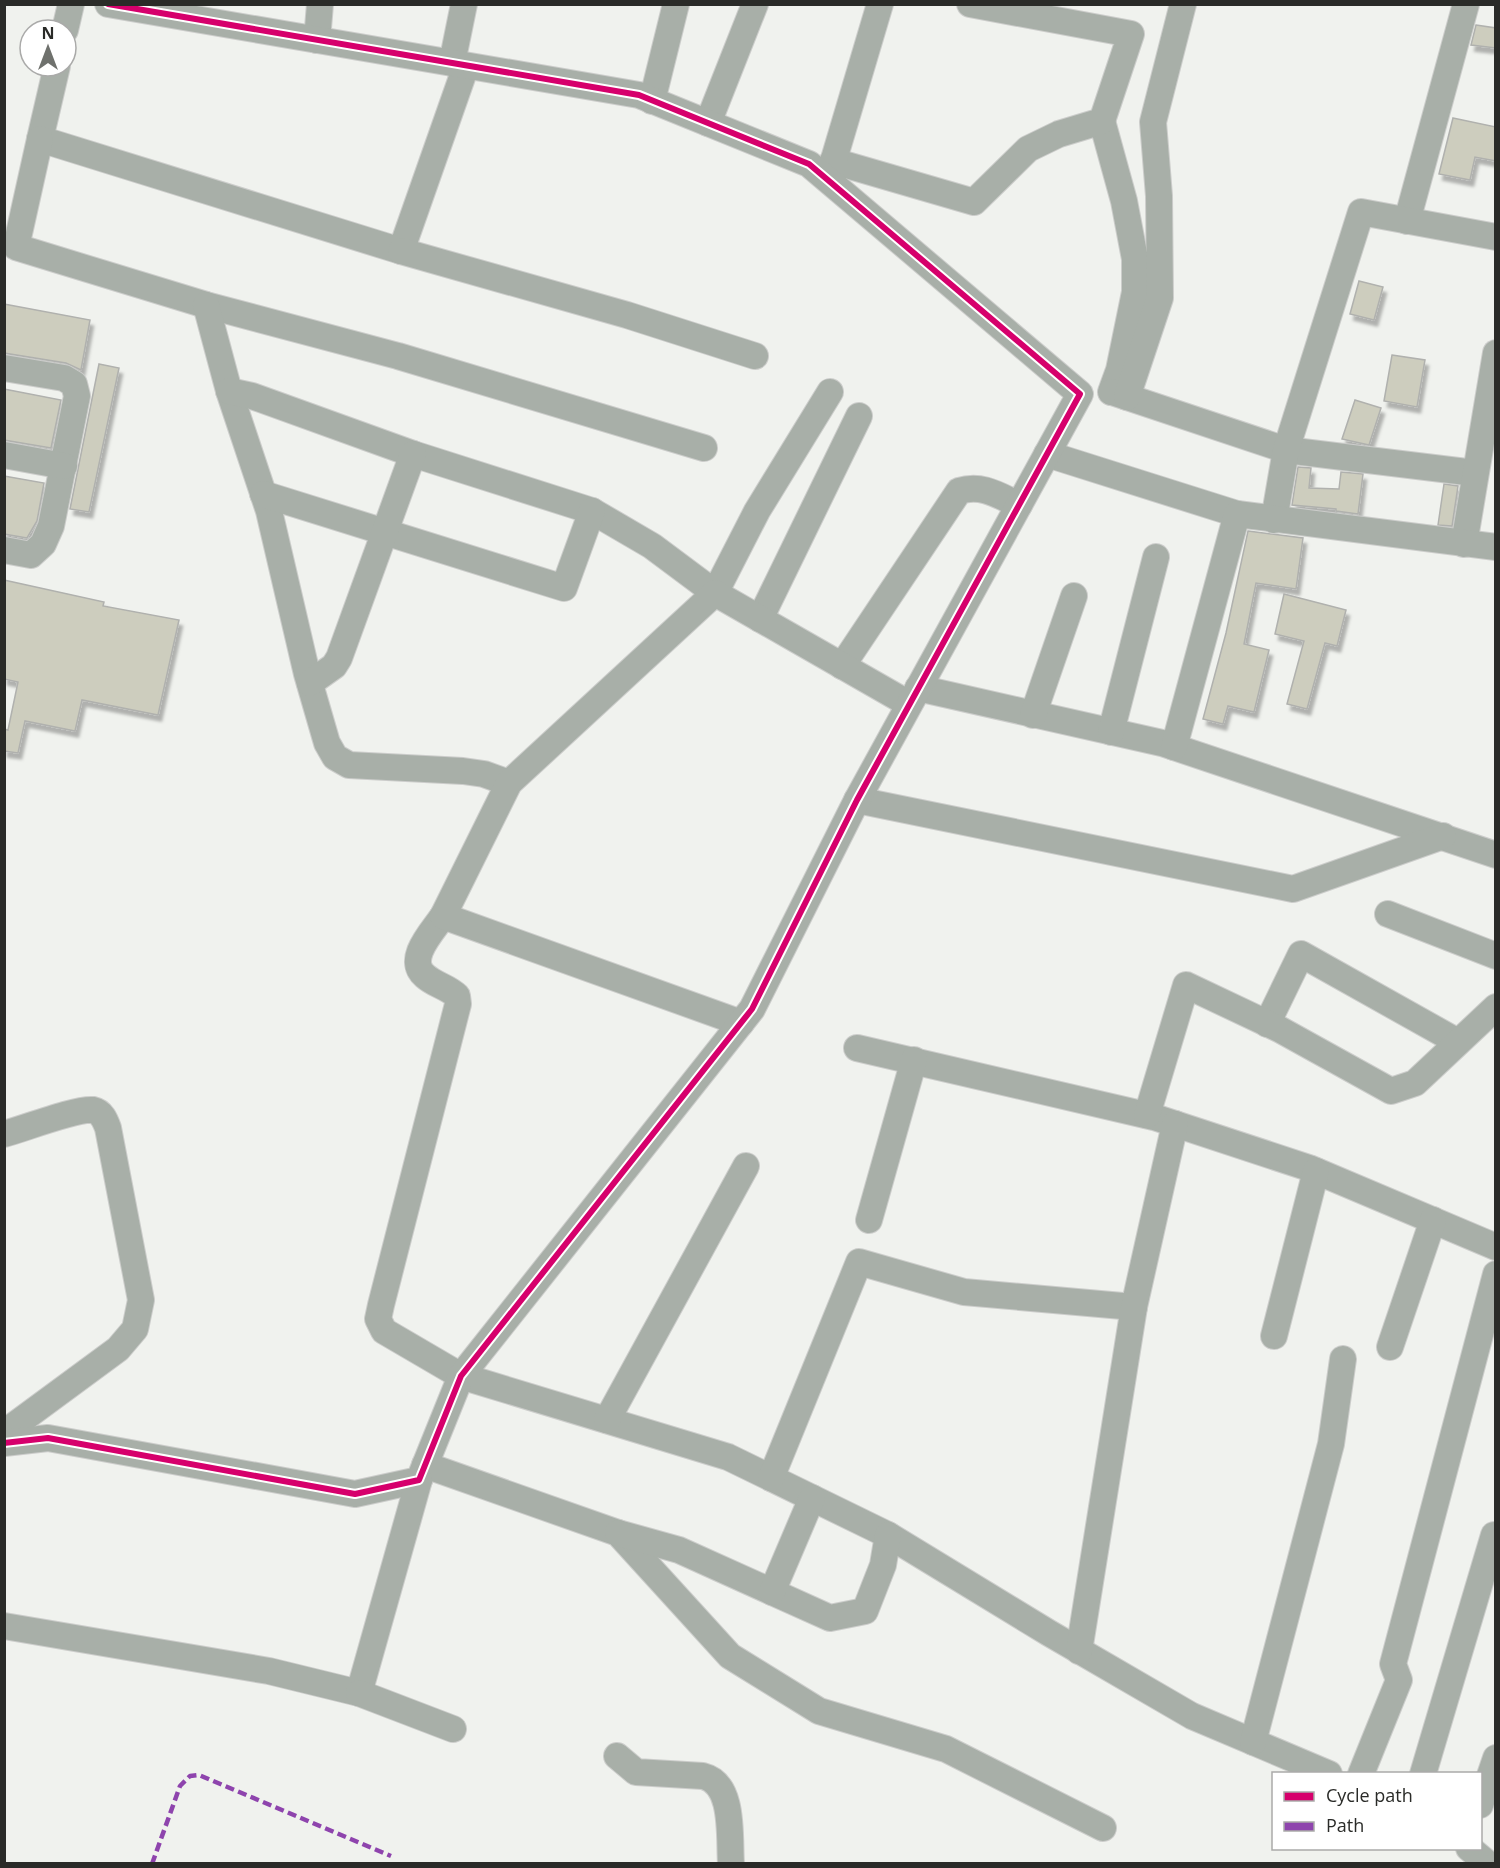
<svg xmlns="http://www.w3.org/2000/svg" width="1500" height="1868" viewBox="0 0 1500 1868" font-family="'Open Sans',sans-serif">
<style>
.building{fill:#cdcdbe;stroke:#b0b1ae;stroke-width:1.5;filter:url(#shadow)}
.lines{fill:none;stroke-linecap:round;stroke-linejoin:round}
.minor-casing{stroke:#cccdcb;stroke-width:28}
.minor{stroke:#a8afa8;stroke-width:26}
.quiet{stroke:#8e44ad;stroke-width:4.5;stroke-dasharray:9 4.5;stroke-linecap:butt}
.cycleway-casing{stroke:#fff;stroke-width:10}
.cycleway{stroke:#d6006c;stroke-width:6}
</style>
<defs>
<filter id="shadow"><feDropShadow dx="3.5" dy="6" stdDeviation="1.5" flood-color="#0004"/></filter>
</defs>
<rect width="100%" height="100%" fill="#f0f2ee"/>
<!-- building -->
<g class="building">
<polygon points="1476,25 1496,28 1496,48 1471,45"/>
<polygon points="1453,118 1496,127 1496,161 1475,157 1470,180 1439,174"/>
<polygon points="1359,281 1383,287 1374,320 1350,314"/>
<polygon points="4,304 90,320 81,370 66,363 4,353"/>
<polygon points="1392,355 1425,360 1417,407 1384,401"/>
<polygon points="99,364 119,368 89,512 70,509"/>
<polygon points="4,389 61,400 51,448 4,440"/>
<polygon points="1355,400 1381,408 1369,445 1342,439"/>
<polygon points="1298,467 1311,468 1309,488 1339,489 1341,472 1363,474 1358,514 1336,511 1336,509 1292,505"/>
<polygon points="4,476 44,483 37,521 27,538 4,534"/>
<polygon points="1444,484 1458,486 1452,526 1438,525"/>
<polygon points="1248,531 1303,538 1296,589 1256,583 1244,644 1269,650 1254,712 1228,706 1223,724 1203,719 1226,633"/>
<polygon points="4,580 104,602 103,606 179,620 158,715 82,700 75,731 25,721 18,753 4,751 4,729 8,730 18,682 4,679"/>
<polygon points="1284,594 1346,610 1337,646 1325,643 1307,709 1287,704 1304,641 1275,634"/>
</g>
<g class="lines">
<!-- minor casing -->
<g class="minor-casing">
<g id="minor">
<polyline points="65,30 71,4"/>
<polyline points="317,40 320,4"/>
<polyline points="452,63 464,4"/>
<polyline points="57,66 40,139 401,251 466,66"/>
<polyline points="652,101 676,4"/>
<polyline points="1102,121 1124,201 1135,259 1135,292 1119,370 1111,392"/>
<polyline points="708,123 755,4"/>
<polyline points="40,139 16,247 206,305 398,356 704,448"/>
<polyline points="833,161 974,202 1028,149 1059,134 1102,121 1131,34 970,4"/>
<polyline points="829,176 880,4"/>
<polyline points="1407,221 1466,4"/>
<polyline points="401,251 627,315 755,356"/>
<polyline points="206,305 229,391 269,511 307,674 327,743 335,757 349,765 463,771 484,774 509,783"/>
<polyline points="4,368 64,378 74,384 77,396 51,526 43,544 31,555 4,550"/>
<polyline points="229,391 252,396 413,454 592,511 652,546 715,593 757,511 830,392"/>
<polyline points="1112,392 1286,450 1475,473"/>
<polyline points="1127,397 1160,298 1159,196 1153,122 1183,4"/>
<polyline points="1047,454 1237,514"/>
<polyline points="4,455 64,466"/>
<polyline points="263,494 564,588 592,511"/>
<polyline points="1274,520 1286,450 1361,212 1496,237"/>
<polyline points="1464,544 1496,353"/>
<polyline points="760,619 859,416"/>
<path d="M842,666L959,491C982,484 998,495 1019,505"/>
<polyline points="310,683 334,666 339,658 413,454"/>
<polyline points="918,688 1162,743 1496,855"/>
<polyline points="1033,715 1074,596"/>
<polyline points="1111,732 1156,557"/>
<polyline points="1174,747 1237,514 1496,547"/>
<polyline points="857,800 1293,889 1443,836"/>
<polyline points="1388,914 1496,956"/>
<path d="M443,916C433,931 405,959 425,976C435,985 448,987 457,996L458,1004L381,1305L378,1319L384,1331L461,1376L728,1457L888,1535L1049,1633L1192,1716L1329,1774"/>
<polyline points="741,1023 443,916 509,783 715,593 909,704"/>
<polyline points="1267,1024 1301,954 1458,1042"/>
<polyline points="857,1048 1154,1117 1309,1168 1496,1247"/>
<polyline points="1147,1115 1186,985 1279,1029 1391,1091 1415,1083 1496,1007"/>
<path d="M4,1134C23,1129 77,1108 93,1110C102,1112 105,1120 108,1128L141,1300L135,1329L118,1349L4,1433"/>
<polyline points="869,1220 914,1060"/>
<polyline points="1274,1336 1316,1171"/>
<polyline points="1390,1347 1433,1220"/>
<polyline points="607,1420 746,1166"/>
<polyline points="4,1443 48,1438 355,1494 419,1480 461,1376 752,1009 857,800 1080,394 809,164 639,95 108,4"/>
<polyline points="425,1465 618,1533 730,1656 819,1711 946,1749 1103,1828"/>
<polyline points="771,1478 859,1262 964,1292 1134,1307"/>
<polyline points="618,1533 679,1550 830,1618 865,1611 883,1565 888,1535"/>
<polyline points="772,1592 812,1498"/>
<polyline points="4,1626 269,1671 359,1693 419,1480"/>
<polyline points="1079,1651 1134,1307 1175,1124"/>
<polyline points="359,1693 453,1729"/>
<polyline points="1253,1742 1331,1444 1343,1359"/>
<path d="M617,1756L636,1772L703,1776C735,1784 729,1837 731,1864"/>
<polyline points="1361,1774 1399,1680 1393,1664 1496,1274"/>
<polyline points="1423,1774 1494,1535"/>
<polyline points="1480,1805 1496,1758"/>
<polyline points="1469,1848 1488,1864"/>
</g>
</g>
<!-- minor -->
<use href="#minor" class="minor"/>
<!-- quiet -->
<polyline class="quiet" points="152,1864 180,1786 190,1776 199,1775 391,1856"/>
<!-- cycleway casing -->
<g class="cycleway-casing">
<polyline id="cycleway" points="4,1443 48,1438 355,1494 419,1480 461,1376 752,1009 857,800 1080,394 809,164 639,95 108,4"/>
</g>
<!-- cycleway -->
<use href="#cycleway" class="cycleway"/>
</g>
<!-- border -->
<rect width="1500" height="1868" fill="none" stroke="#2a2b28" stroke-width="12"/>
<!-- legend -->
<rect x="1272" y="1772" width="210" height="78" fill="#ffffff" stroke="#aaaaa9" stroke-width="1.5"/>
<rect x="1284" y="1792" width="30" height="9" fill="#d6006c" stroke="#aaaaa9" stroke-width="1.5"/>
<text x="1326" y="1802" font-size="18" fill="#2a2b28">Cycle path</text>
<rect x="1284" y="1822" width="30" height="9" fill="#8e44ad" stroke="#aaaaa9" stroke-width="1.5"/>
<text x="1326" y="1832" font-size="18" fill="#2a2b28">Path</text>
<!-- north arrow -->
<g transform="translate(48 48)"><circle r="28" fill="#ffffff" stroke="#aaaaa9" stroke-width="1.5"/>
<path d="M0-4.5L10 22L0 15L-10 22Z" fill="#6f716d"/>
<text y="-9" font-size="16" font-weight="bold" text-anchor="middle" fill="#2a2b28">N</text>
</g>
</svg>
